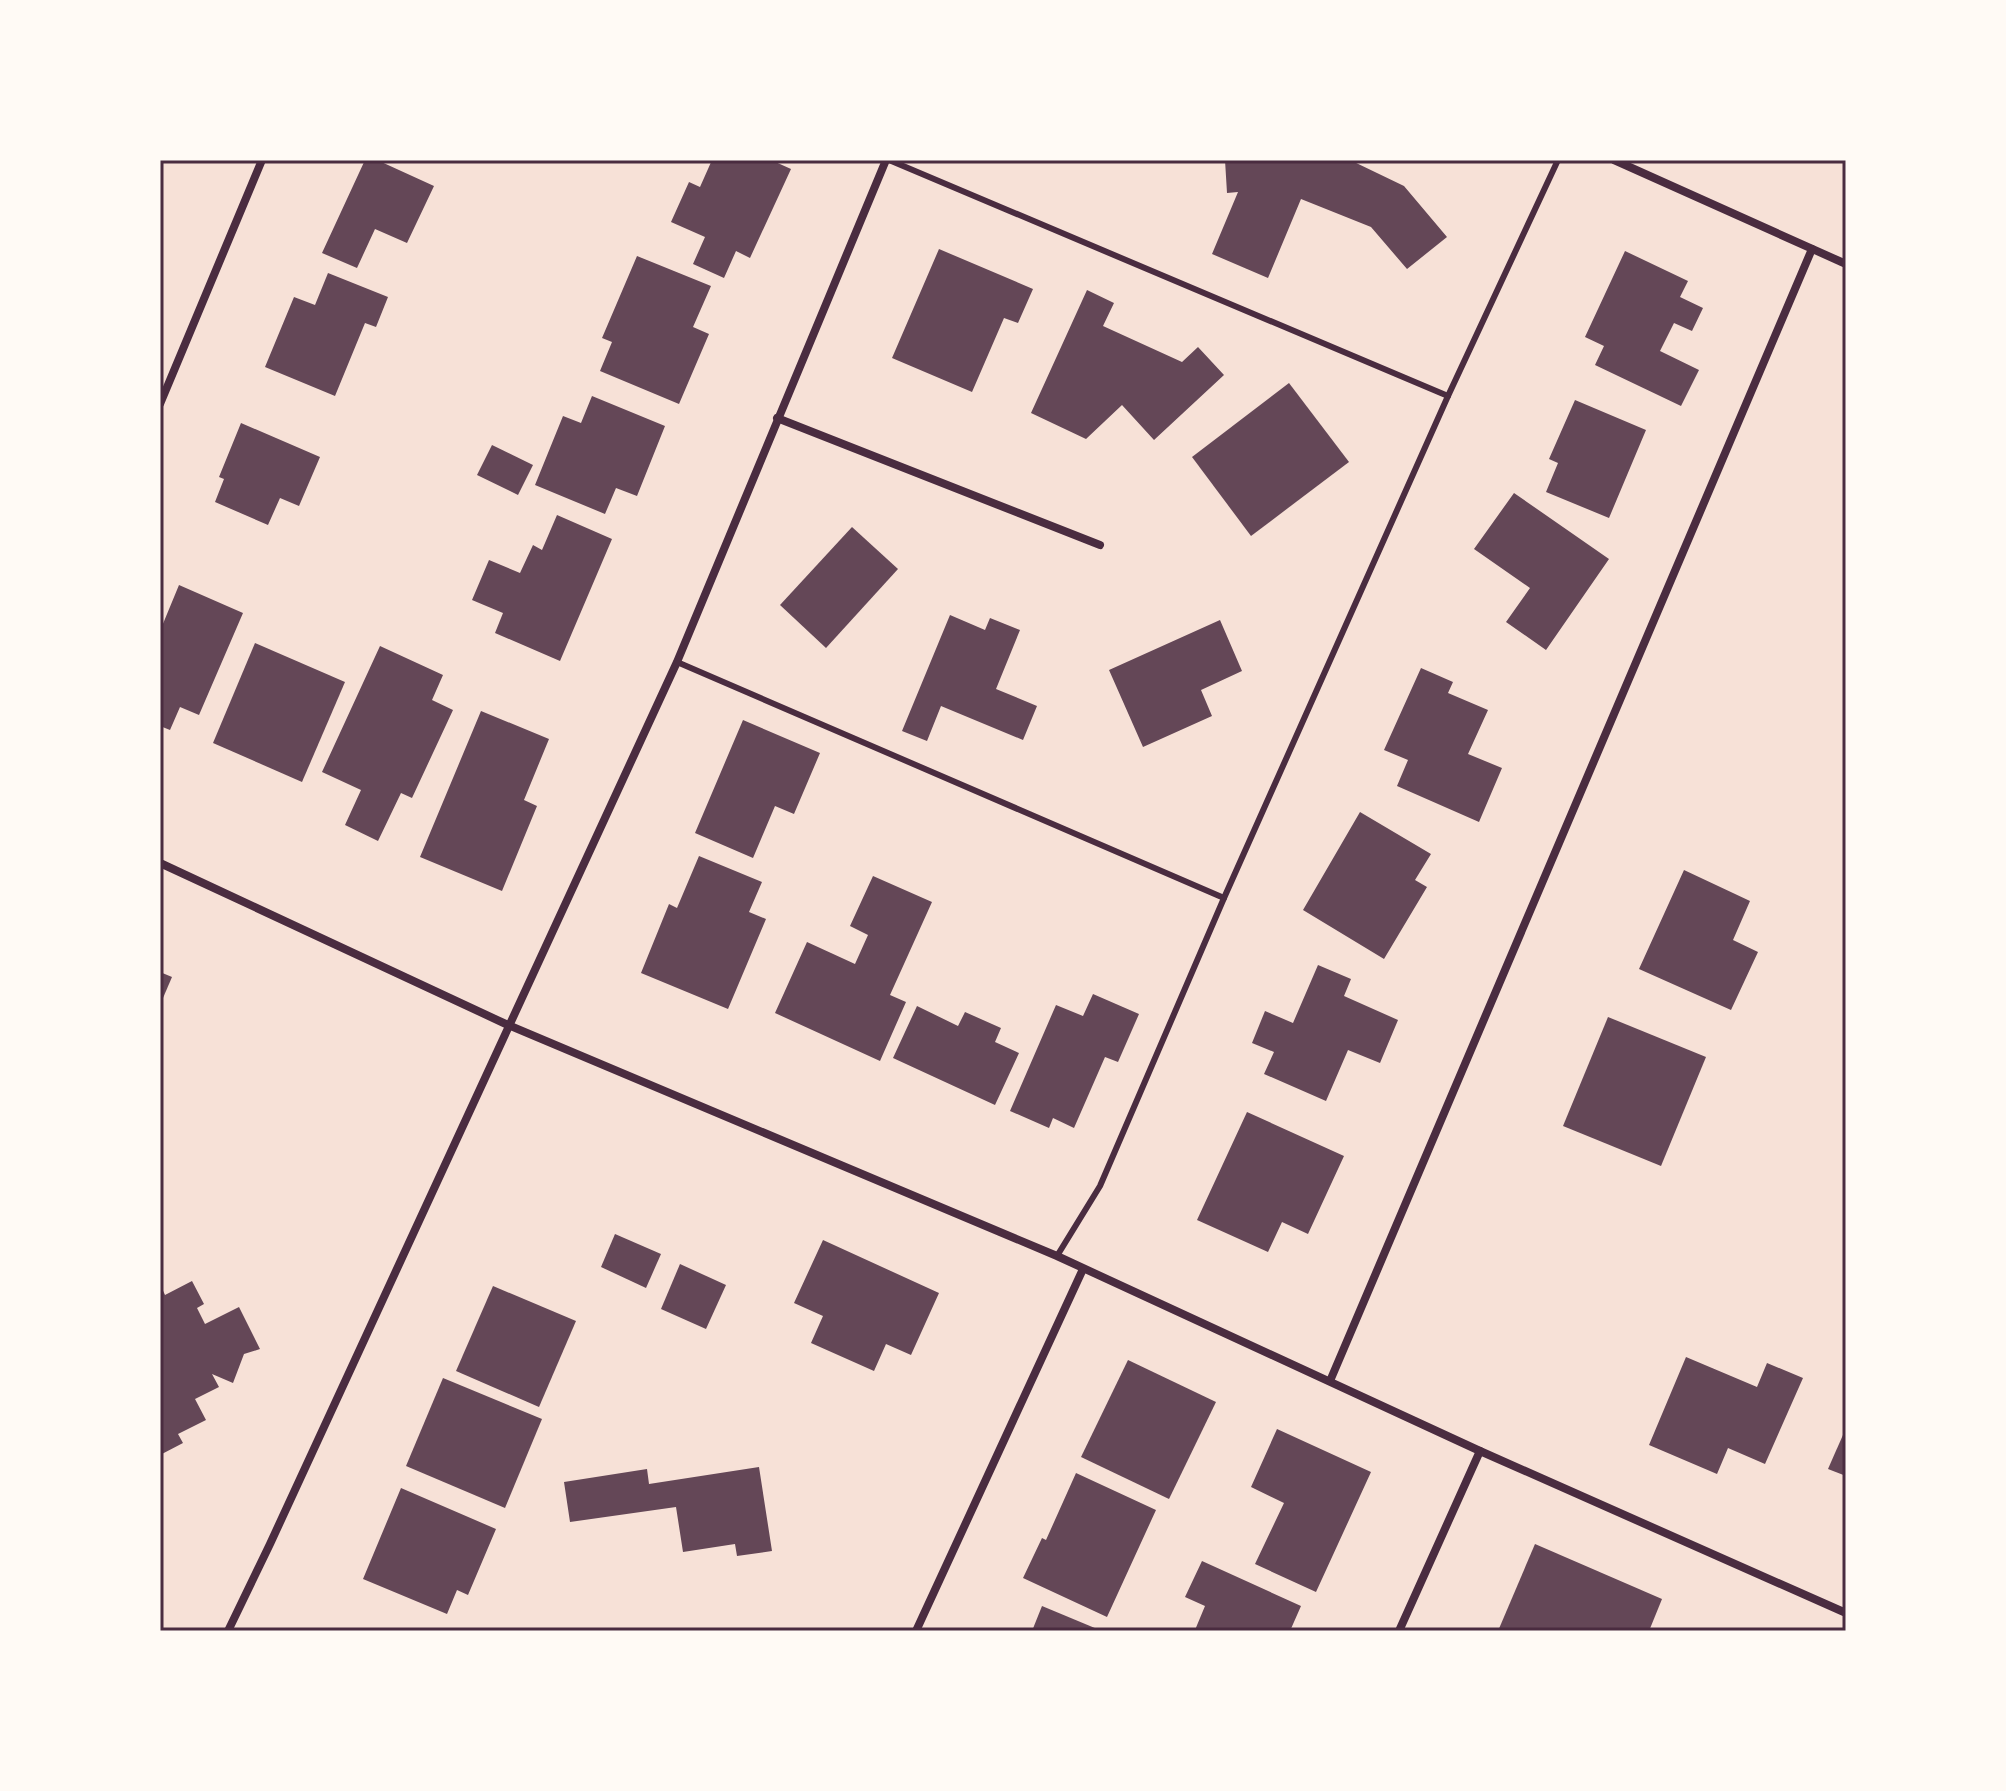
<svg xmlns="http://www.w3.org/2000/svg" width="2006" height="1791" viewBox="0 0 2006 1791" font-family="Helvetica,sans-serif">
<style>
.building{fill:#644757}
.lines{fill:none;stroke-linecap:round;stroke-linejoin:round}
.service{stroke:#4a2c40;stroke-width:6}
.minor{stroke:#4a2c40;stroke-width:8}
.neatline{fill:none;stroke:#4a2c40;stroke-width:3}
</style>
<rect width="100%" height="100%" fill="#f7e1d7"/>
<!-- building -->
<g class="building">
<polygon points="365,160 377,160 434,186 407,243 375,229 357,268 322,253"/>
<polygon points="712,160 771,160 791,169 750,258 736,251 724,278 693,264 705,237 671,222 689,182 700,187"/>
<polygon points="1225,160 1350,160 1404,186 1447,237 1407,269 1371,227 1301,199 1268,278 1212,254 1238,192 1227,193"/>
<polygon points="939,249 1033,289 1018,323 1004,318 972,392 892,358"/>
<polygon points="1625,251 1688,281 1680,297 1703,308 1692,331 1674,323 1660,351 1699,370 1681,406 1595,365 1604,346 1585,337"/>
<polygon points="637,256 711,286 693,327 709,334 679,404 600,371 612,342 602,338"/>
<polygon points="328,273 388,297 376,327 365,323 335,396 265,367 294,297 315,305"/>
<polygon points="1087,290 1114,303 1103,326 1182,362 1198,347 1224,375 1154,440 1122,405 1086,439 1031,413"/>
<polygon points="1289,383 1349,462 1251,536 1192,457"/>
<polygon points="592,396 665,426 637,496 616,488 605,514 535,485 563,416 581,423"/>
<polygon points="1575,400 1646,430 1609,518 1546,492 1558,463 1549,459"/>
<polygon points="241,423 320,457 299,506 280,498 268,525 215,502 224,479 219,477"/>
<polygon points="492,445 533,465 518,495 477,475"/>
<polygon points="1514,493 1609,559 1546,650 1506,622 1530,588 1474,549"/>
<polygon points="557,515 612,539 560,661 495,633 503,613 472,600 489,560 520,573 533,545 542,550"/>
<polygon points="852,527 898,569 826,648 780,605"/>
<polygon points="179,585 243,613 199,715 180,707 170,730 160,726 160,631"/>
<polygon points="950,615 985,630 990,618 1020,630 996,689 1037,706 1023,740 941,706 927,741 902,731"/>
<polygon points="1220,620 1242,671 1201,690 1212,716 1143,747 1109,670"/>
<polygon points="255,643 345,682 302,782 213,743"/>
<polygon points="380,646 443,675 432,700 453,710 412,798 401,793 378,841 345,825 361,790 322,772"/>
<polygon points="1421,668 1453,682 1448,693 1488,710 1468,754 1502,768 1479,822 1397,786 1408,760 1384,750"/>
<polygon points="481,711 549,739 524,800 537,806 502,891 420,857"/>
<polygon points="743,720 820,753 794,814 775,806 753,858 695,833"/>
<polygon points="1360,812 1431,854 1415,880 1427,887 1384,959 1303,910"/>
<polygon points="699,856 762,882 749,912 766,919 728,1009 641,973 669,904 677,908"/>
<polygon points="1684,870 1750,901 1733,940 1758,952 1731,1010 1639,969"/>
<polygon points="873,876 932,902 890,995 906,1002 880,1061 775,1013 807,942 855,964 868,935 850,926"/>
<polygon points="1318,965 1351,979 1344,996 1398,1020 1380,1063 1348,1050 1326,1101 1264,1074 1274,1052 1252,1043 1265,1011 1293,1023"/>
<polygon points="160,972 172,977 160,1005"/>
<polygon points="1093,994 1139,1014 1118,1062 1105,1057 1074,1128 1053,1118 1049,1128 1010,1111 1056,1005 1083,1016"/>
<polygon points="917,1006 958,1026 965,1012 1001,1028 995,1042 1019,1053 995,1105 893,1058"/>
<polygon points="1608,1017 1706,1057 1661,1166 1563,1126"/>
<polygon points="1247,1112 1344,1156 1308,1234 1282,1222 1268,1252 1197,1220"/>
<polygon points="615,1234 661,1254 646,1288 601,1267"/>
<polygon points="823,1240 939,1293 911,1355 886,1344 874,1371 811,1343 823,1316 794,1303"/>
<polygon points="680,1264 726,1285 706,1329 661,1309"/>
<polygon points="192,1281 204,1304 197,1308 205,1324 239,1307 260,1349 244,1354 233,1383 212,1374 219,1387 195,1399 206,1420 178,1434 183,1443 160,1455 160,1284 165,1295"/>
<polygon points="493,1286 576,1321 539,1407 456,1371"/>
<polygon points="1686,1357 1757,1387 1767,1363 1803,1378 1765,1464 1728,1448 1717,1474 1649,1445"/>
<polygon points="1128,1360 1216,1402 1169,1499 1081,1457"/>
<polygon points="443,1378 542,1419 505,1508 406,1466"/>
<polygon points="1846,1428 1846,1476 1828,1469"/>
<polygon points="1277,1429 1371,1472 1316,1592 1255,1564 1284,1503 1251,1487"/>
<polygon points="759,1467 772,1551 737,1556 735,1544 683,1552 676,1507 570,1522 564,1482 647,1469 649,1484"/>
<polygon points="1076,1473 1156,1510 1107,1617 1023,1578 1042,1538 1046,1540"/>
<polygon points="401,1488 496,1529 468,1595 457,1590 447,1614 363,1579"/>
<polygon points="1535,1544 1662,1599 1649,1631 1498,1631"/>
<polygon points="1202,1561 1301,1606 1290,1631 1195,1630 1205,1606 1185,1597"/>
<polygon points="1042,1606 1102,1631 1032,1631"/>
</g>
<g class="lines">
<!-- service -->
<g class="service">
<polyline points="889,160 1448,396"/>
<polyline points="677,662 1224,898"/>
<polyline points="1057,1256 1100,1186 1224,898 1448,396 1558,160"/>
</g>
<!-- minor -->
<g class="minor">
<polyline points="1614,160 1846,264"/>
<polyline points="160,404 262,160"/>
<polyline points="777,418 1100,545"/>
<polyline points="160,863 508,1025 1057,1256 1480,1451 1846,1613"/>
<polyline points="1330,1381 1812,249"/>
<polyline points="228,1631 270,1544 677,662 886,160"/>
<polyline points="916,1631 1083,1269"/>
<polyline points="1399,1631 1480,1451"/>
</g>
</g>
<!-- border -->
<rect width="2006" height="1791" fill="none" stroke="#fffaf5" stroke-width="324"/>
<rect x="162" y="162" width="1682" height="1467" class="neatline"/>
</svg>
